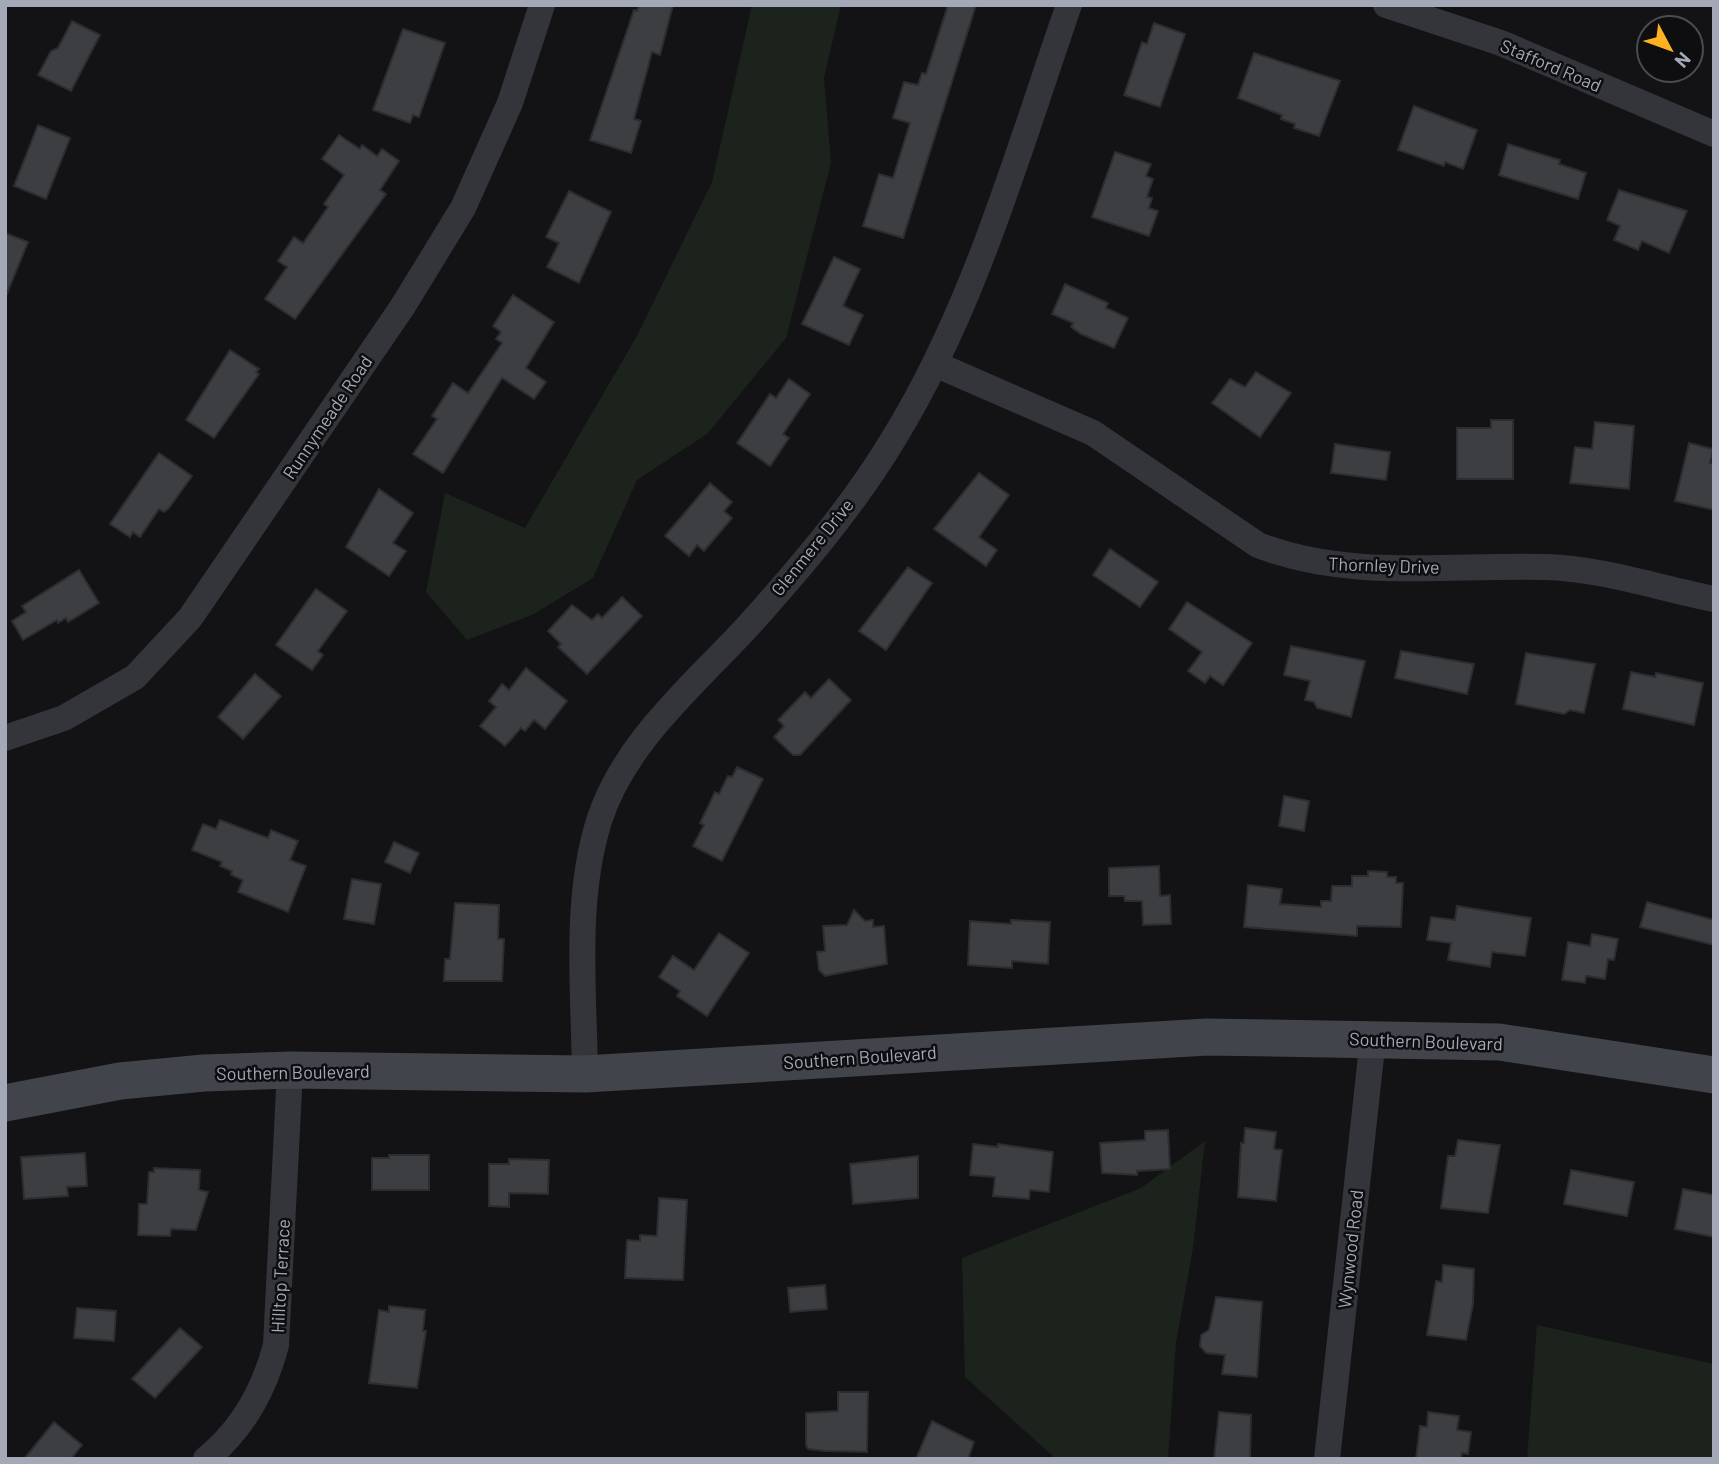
<svg xmlns="http://www.w3.org/2000/svg" width="1719" height="1464" viewBox="0 0 1719 1464" font-family="Barlow,sans-serif">
<style>
.green{fill:#1b231c}
.building{fill:#3c3e42;stroke:#2d2d31;stroke-width:2}
.lines{fill:none;stroke-linecap:round;stroke-linejoin:round}
.minor{stroke:#34353a;stroke-width:26}
.secondary{stroke:#41444a;stroke-width:37}
.labels{text-anchor:middle;dominant-baseline:central;stroke-width:5;stroke-linejoin:round;paint-order:stroke}
.street-label{font-size:18px;fill:#a3a9b6;stroke:#0e0e10}
</style>
<rect width="100%" height="100%" fill="#131315"/>
<!-- green -->
<g class="green">
<polygon points="752,5 841,5 824,78 831,163 786,338 707,434 637,480 593,578 532,615 467,640 426,592 445,493 525,528 637,336 712,182"/>
<polygon points="1205,1141 1193,1248 1176,1343 1168,1459 1056,1459 965,1377 962,1258 1141,1188"/>
<polygon points="1537,1325 1714,1364 1714,1459 1527,1459"/>
</g>
<!-- building -->
<g class="building">
<polygon points="639,5 673,5 660,55 652,52 634,119 641,121 631,153 590,140 634,10 637,11"/>
<polygon points="948,5 976,5 903,238 863,226 879,174 893,178 910,123 893,118 904,82 918,85 922,73 926,74"/>
<polygon points="72,21 100,35 71,91 38,75 51,51 58,48"/>
<polygon points="1154,23 1185,34 1160,107 1124,95 1142,42 1147,44"/>
<polygon points="403,29 445,43 419,117 413,115 410,123 373,110"/>
<polygon points="1254,53 1340,81 1319,136 1294,128 1295,124 1281,119 1282,115 1238,98"/>
<polygon points="1414,106 1477,130 1463,169 1445,162 1444,166 1398,150"/>
<polygon points="38,125 70,138 46,199 14,186"/>
<polygon points="339,135 360,149 362,145 377,156 382,149 399,161 380,190 386,194 295,319 265,299 287,267 278,261 294,237 303,243 328,207 324,204 344,175 322,159"/>
<polygon points="1508,144 1560,160 1559,164 1586,173 1578,199 1499,175"/>
<polygon points="1115,152 1151,164 1146,176 1153,179 1147,197 1152,198 1149,208 1158,211 1149,236 1092,217"/>
<polygon points="1619,190 1687,211 1669,253 1642,241 1638,250 1614,240 1620,226 1607,220"/>
<polygon points="569,191 611,212 579,283 547,267 559,243 546,237"/>
<polygon points="5,233 28,242 6,296 5,296"/>
<polygon points="834,257 860,269 843,306 863,315 849,345 802,324"/>
<polygon points="1065,284 1108,303 1106,308 1128,318 1114,348 1081,334 1071,327 1073,323 1052,314"/>
<polygon points="513,295 554,322 526,368 546,382 534,399 502,378 443,473 413,454 437,419 432,416 453,383 468,393 502,343 496,339 501,332 493,326"/>
<polygon points="230,350 259,369 256,372 259,374 214,438 186,420"/>
<polygon points="1256,372 1291,393 1260,437 1212,403 1230,379 1245,387"/>
<polygon points="789,379 810,394 783,434 789,438 770,466 737,443 770,394 776,398"/>
<polygon points="1491,420 1513,420 1513,479 1457,479 1457,428 1491,428"/>
<polygon points="1595,422 1634,426 1629,489 1570,483 1575,447 1592,449"/>
<polygon points="1689,443 1713,449 1710,463 1714,464 1714,510 1675,501"/>
<polygon points="1335,444 1390,452 1386,480 1331,473"/>
<polygon points="159,453 192,476 169,508 164,512 159,509 140,537 133,532 130,537 110,524"/>
<polygon points="979,473 1009,495 979,537 997,550 986,566 934,529"/>
<polygon points="710,483 732,502 724,511 732,518 704,551 697,545 689,556 665,536"/>
<polygon points="379,489 413,513 393,543 406,551 389,576 346,547"/>
<polygon points="1110,549 1158,582 1140,607 1093,575"/>
<polygon points="908,567 932,583 886,650 859,631"/>
<polygon points="79,570 99,603 68,622 66,618 58,623 57,620 23,640 12,621 26,612 22,606"/>
<polygon points="316,589 347,611 318,651 323,655 312,670 276,645"/>
<polygon points="622,597 642,616 587,674 558,647 561,644 548,631 572,605 592,620 598,614 602,618"/>
<polygon points="1187,602 1252,643 1223,685 1210,676 1205,683 1188,671 1202,652 1169,629"/>
<polygon points="1291,646 1365,661 1351,717 1317,708 1314,702 1305,700 1310,681 1284,675"/>
<polygon points="1401,651 1474,664 1467,694 1395,678"/>
<polygon points="1526,653 1595,664 1584,713 1570,710 1564,714 1516,704"/>
<polygon points="526,668 567,701 545,729 534,720 525,731 521,728 505,746 480,726 496,707 489,701 502,684 509,690"/>
<polygon points="1631,672 1655,677 1656,673 1703,683 1694,725 1623,709"/>
<polygon points="255,674 281,696 243,739 218,717"/>
<polygon points="829,679 851,700 800,755 793,755 774,737 784,726 778,720 805,692 811,698"/>
<polygon points="737,767 763,779 722,861 693,846 704,825 700,823 715,792 719,794 728,776 732,777"/>
<polygon points="1284,796 1309,801 1304,831 1279,826"/>
<polygon points="220,820 268,838 271,830 298,841 290,860 306,866 288,912 238,892 243,880 231,875 232,871 220,866 222,862 192,850 203,824 216,829"/>
<polygon points="394,842 419,853 410,873 385,862"/>
<polygon points="1159,866 1160,896 1170,895 1171,924 1143,925 1142,901 1125,901 1124,896 1109,896 1109,868"/>
<polygon points="1368,871 1387,872 1387,877 1396,877 1396,883 1403,883 1401,927 1357,926 1357,936 1244,927 1248,885 1282,889 1280,904 1321,907 1321,901 1331,901 1332,886 1352,886 1352,876 1368,876"/>
<polygon points="352,879 381,884 374,924 344,919"/>
<polygon points="1647,902 1714,920 1714,945 1640,927"/>
<polygon points="455,903 499,905 498,939 504,939 502,981 444,981 445,959 450,959"/>
<polygon points="1457,906 1531,918 1525,956 1492,952 1490,967 1448,960 1451,943 1427,940 1431,917 1455,920"/>
<polygon points="854,910 865,921 873,920 873,927 884,926 887,964 825,976 819,970 817,952 825,951 823,926 847,925"/>
<polygon points="1011,920 1050,922 1048,964 1012,961 1012,968 968,965 970,921 1011,924"/>
<polygon points="719,933 749,953 707,1016 677,996 680,991 659,977 673,956 694,970"/>
<polygon points="1592,934 1618,939 1614,960 1608,959 1605,979 1586,976 1585,983 1562,980 1568,942 1590,946"/>
<polygon points="1245,1128 1276,1132 1274,1149 1282,1150 1276,1201 1238,1197 1241,1143 1244,1143"/>
<polygon points="1168,1130 1170,1169 1137,1171 1137,1175 1102,1173 1100,1143 1145,1140 1145,1131"/>
<polygon points="1458,1140 1500,1145 1488,1213 1441,1208 1448,1156 1455,1156"/>
<polygon points="973,1144 998,1147 998,1144 1053,1152 1049,1192 1030,1190 1029,1199 993,1196 995,1177 970,1175"/>
<polygon points="85,1153 87,1186 67,1187 68,1196 24,1199 21,1157"/>
<polygon points="389,1155 429,1155 429,1190 372,1190 372,1158 389,1158"/>
<polygon points="918,1156 918,1198 853,1204 850,1164"/>
<polygon points="509,1159 549,1160 548,1194 509,1193 509,1207 489,1206 489,1164 509,1164"/>
<polygon points="154,1168 200,1170 199,1190 208,1192 196,1230 171,1229 170,1236 138,1235 139,1204 147,1204 149,1172 154,1172"/>
<polygon points="1571,1170 1634,1182 1627,1216 1564,1204"/>
<polygon points="1683,1189 1714,1195 1714,1237 1675,1229"/>
<polygon points="659,1198 687,1200 683,1280 625,1278 627,1240 640,1241 640,1235 657,1236"/>
<polygon points="1443,1265 1474,1269 1473,1304 1466,1340 1427,1335 1436,1281 1442,1282"/>
<polygon points="825,1285 827,1309 790,1312 788,1288"/>
<polygon points="1216,1297 1262,1302 1257,1377 1222,1374 1225,1355 1206,1353 1200,1346 1201,1335 1209,1330"/>
<polygon points="389,1306 425,1310 423,1331 426,1331 417,1388 369,1383 379,1310 389,1312"/>
<polygon points="77,1308 116,1311 114,1341 74,1338"/>
<polygon points="180,1328 202,1347 155,1398 132,1379"/>
<polygon points="838,1392 868,1392 867,1452 825,1451 808,1449 806,1445 806,1413 838,1411"/>
<polygon points="1219,1412 1251,1415 1250,1459 1214,1459"/>
<polygon points="1428,1412 1459,1416 1457,1430 1471,1432 1468,1454 1462,1453 1461,1459 1416,1459 1420,1426 1427,1427"/>
<polygon points="932,1421 974,1442 968,1459 916,1459"/>
<polygon points="54,1422 82,1445 71,1459 24,1459"/>
</g>
<g class="lines">
<!-- minor -->
<g class="minor">
<polyline points="1386,5 1501,43 1714,134"/>
<path d="M935,364L1093,433L1258,545C1350,581 1450,564 1547,567C1603,569 1659,588 1714,599"/>
<polyline points="5,738 64,718 135,677 190,618 403,306 463,208 510,103 542,5"/>
<path d="M585,1074C584,992 574,901 599,821C624,742 695,684 749,625C801,567 854,505 894,438C975,306 1018,151 1069,5"/>
<path d="M206,1459C243,1429 264,1391 276,1345L290,1070"/>
<polyline points="1327,1459 1373,1038"/>
</g>
<!-- secondary -->
<polyline class="secondary" points="5,1103 120,1081 204,1073 290,1070 585,1074 1207,1037 1499,1042 1714,1075"/>
</g>
<g class="labels">
<!-- street labels -->
<g class="street-label">
<text transform="translate(1551 65) rotate(23)">Stafford Road</text>
<text transform="translate(327 417) rotate(-56)">Runnymeade Road</text>
<text transform="translate(812 547) rotate(-51)">Glenmere Drive</text>
<text transform="translate(1384 565) rotate(2)">Thornley Drive</text>
<text transform="translate(1426 1041) rotate(2)">Southern Boulevard</text>
<text transform="translate(860 1057) rotate(-4)">Southern Boulevard</text>
<text transform="translate(293 1072) rotate(-1)">Southern Boulevard</text>
<text transform="translate(1350 1249) rotate(-84)">Wynwood Road</text>
<text transform="translate(280 1276) rotate(-87)">Hilltop Terrace</text>
</g>
</g>
<!-- border -->
<rect width="1719" height="1464" fill="none" stroke="#a3a9b6" stroke-width="14"/>
<!-- north arrow -->
<g transform="translate(1670 49) rotate(131)"><circle r="33" fill="#0e0e10" stroke="#4a4c52" stroke-width="2"/>
<path d="M0-5L12 26L0 18L-12 26Z" fill="#ffb221"/>
<text y="-10" font-size="19" font-weight="bold" text-anchor="middle" fill="#a3a9b6">N</text>
</g>
</svg>
